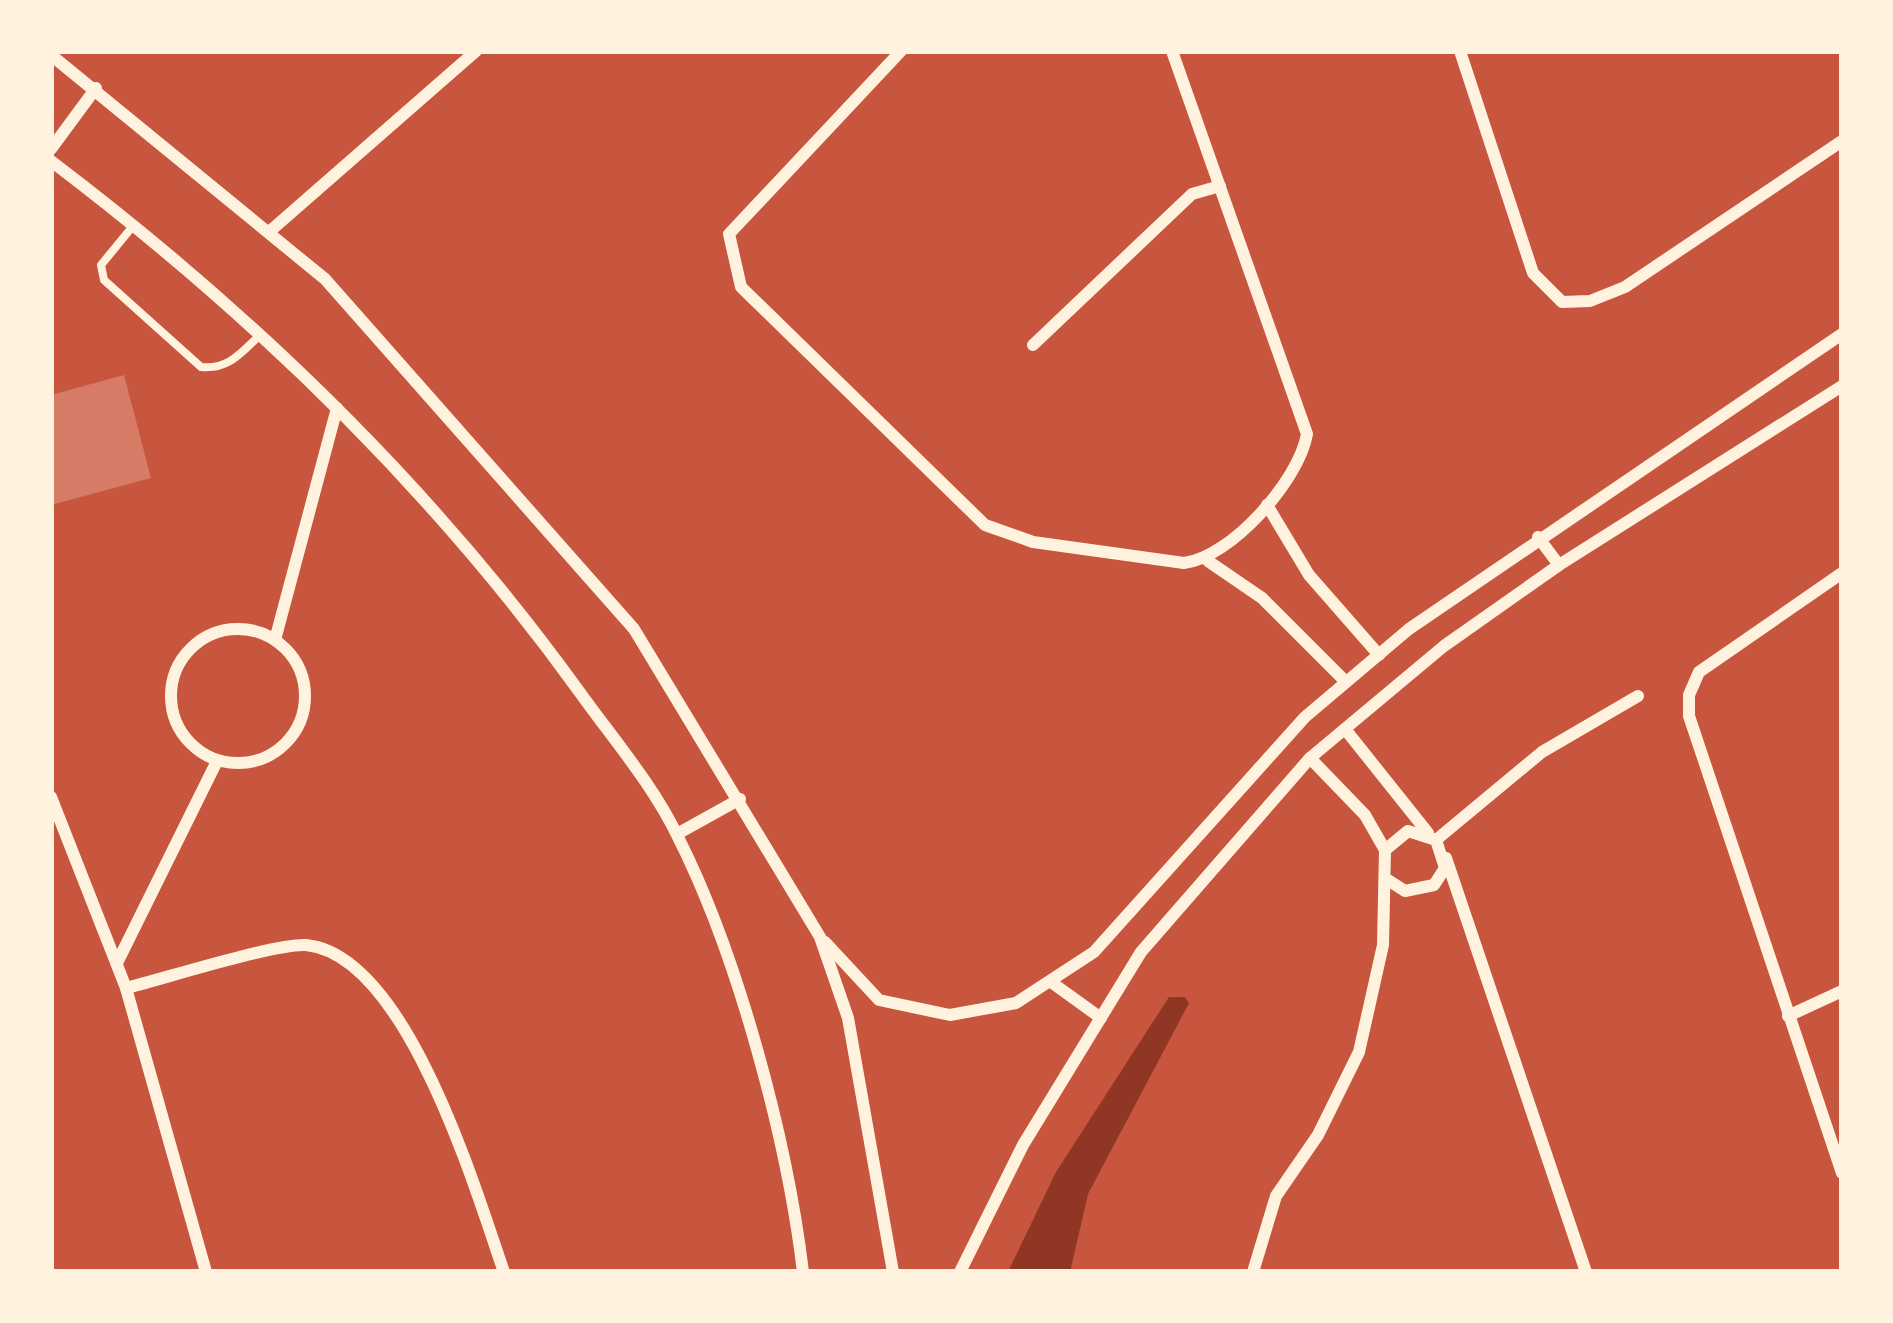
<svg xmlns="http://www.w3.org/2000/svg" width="1893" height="1323" viewBox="0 0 1893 1323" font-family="Overpass,sans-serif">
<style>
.water{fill:#8f3625}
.building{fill:#d67c66}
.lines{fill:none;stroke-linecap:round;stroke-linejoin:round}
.service{stroke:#fff3e0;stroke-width:8}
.minor{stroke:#fff3e0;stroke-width:12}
</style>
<rect width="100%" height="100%" fill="#c8553d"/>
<!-- water -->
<polygon class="water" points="1169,997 1185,997 1189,1003 1088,1194 1070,1272 1008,1272 1056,1172"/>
<!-- building -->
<polygon class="building" points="124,375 151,478 51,505 51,395"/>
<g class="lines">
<!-- service -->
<path class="service" d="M133,226L101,265L104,280L201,367C228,370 241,353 259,336"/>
<!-- minor -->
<g class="minor">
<path d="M901,51L729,234L741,287L985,525L1033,542L1184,563C1230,558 1299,481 1307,434L1172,51"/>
<polyline points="1460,51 1533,273 1562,302 1590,301 1625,287 1842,141"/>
<polyline points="51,55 325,279 634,629 820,937 848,1018 893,1272"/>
<polyline points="51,149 96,88"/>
<path d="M51,161C253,314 433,488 581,694C614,740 653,785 678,837C738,956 787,1139 803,1272"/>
<polyline points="269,232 476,51"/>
<polyline points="1033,345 1192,194 1220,186"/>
<polyline points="1267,505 1309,575 1379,655"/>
<polyline points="1538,537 1559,565"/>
<polyline points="1208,561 1262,598 1346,682"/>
<polyline points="1842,573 1699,672 1689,695 1689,716 1842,1173"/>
<circle cx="238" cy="696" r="67"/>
<polyline points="275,640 337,408"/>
<polyline points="1345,729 1428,833"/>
<polyline points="1310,758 1365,815 1385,850"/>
<polyline points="51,797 126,988 206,1272"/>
<polyline points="677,834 740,799"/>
<polyline points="1436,840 1542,752 1638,696"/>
<polyline points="1446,858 1586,1272"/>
<polyline points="825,942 879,1000 950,1015 1016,1003 1094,952 1305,717 1409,629 1842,334"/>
<polyline points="117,963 217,761"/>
<polyline points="1051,982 1101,1018"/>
<path d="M126,988C163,979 276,943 306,945C407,955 475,1189 504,1272"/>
<polyline points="1788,1016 1842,991"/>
<polyline points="960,1272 1023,1145 1141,952 1310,758 1444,646 1559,565 1842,386"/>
<polyline points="1253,1272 1276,1196 1318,1135 1359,1052 1383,945 1385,850 1408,831 1436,840 1445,868 1434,885 1405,891 1388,880"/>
</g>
</g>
<!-- border -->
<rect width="1893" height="1323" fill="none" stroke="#fff3e0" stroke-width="108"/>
</svg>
